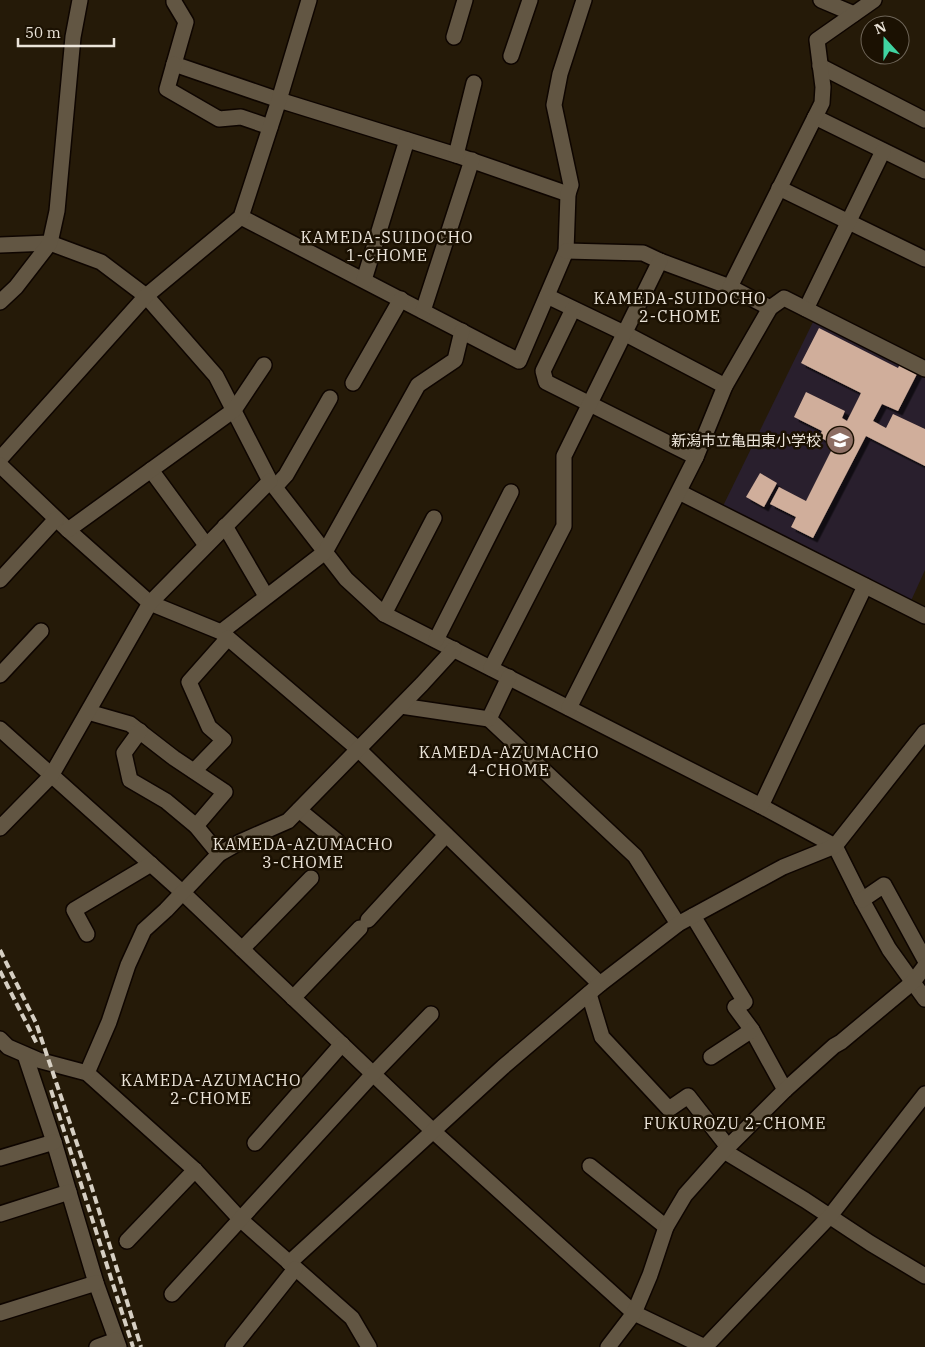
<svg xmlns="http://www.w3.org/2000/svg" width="925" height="1347" viewBox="0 0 925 1347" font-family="'IBM Plex Serif','Noto Sans JP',serif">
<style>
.education{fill:#291f2d}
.building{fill:#d0ae9b;filter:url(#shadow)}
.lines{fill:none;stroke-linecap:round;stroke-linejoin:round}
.minor-casing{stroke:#0e0500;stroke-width:18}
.minor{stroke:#625643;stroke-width:15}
.rail{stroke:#d6cfc3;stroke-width:4;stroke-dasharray:8 4;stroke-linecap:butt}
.labels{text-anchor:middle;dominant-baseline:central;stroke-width:5;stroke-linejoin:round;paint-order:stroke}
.poi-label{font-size:15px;fill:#ebe4d9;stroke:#1b1102;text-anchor:end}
.neighbourhood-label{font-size:16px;letter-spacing:1px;fill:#ebe4d9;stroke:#1b1102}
</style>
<defs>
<filter id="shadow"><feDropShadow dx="4.5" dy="4.5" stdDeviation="0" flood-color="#0009"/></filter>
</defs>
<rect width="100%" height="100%" fill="#251a08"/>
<!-- education -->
<polygon class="education" points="814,320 925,373 925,570 910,603 723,506"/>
<!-- building -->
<g class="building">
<polygon points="819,328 898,368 900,364 918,372 898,411 882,404 873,421 886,428 893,414 925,429 925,466 866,436 813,538 791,527 796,517 770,504 779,487 806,501 841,431 838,429 831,443 819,437 822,431 794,417 806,392 845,411 842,418 847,421 861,393 801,363"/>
<polygon points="760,473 777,483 764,507 746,497"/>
</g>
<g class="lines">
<!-- minor casing -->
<g class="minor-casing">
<g id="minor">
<polyline points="174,0 174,2 186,22 174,64 279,100 456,155 568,194"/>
<polyline points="821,0 854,14"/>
<polyline points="454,37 465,0"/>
<polyline points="511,56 530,0"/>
<polyline points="174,64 167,89 219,119 241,117 270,127"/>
<polyline points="820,66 925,120"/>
<polyline points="815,117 925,171"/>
<polyline points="456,155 474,83"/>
<polyline points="779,188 925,259"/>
<polyline points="241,217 519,361 566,251 568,194 571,185 554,105 560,74 584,0"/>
<polyline points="0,245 50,243 101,262 146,296 216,376 270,481 346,579 384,614 761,806 835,846 862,900 889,949 925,999"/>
<polyline points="566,251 643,253 660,261 730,287 770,308"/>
<polyline points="364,280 407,140"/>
<polyline points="730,287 822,103 823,87 817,40 874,0"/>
<polyline points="547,296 624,333 725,386"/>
<polyline points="0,302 16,287 50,243 57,211 73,37 80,0"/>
<polyline points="573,309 543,371 546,382 696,457"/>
<polyline points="806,309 883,151"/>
<polyline points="423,311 472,160"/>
<polyline points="353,383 401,299"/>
<polyline points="0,459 146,296 241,217 279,100 309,0"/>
<polyline points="0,465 68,530 150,603 221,632 358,749 600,984"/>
<polyline points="151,470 206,545"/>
<polyline points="275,487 286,475 330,398"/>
<polyline points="679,492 925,616"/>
<polyline points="225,526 266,596"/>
<polyline points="68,530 234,410 264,365"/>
<polyline points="0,580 56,519"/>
<polyline points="384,614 434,518"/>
<polyline points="221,632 325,552 418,385 455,360 462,331"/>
<polyline points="436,640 511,492"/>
<polyline points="491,668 564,526 564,456 660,261"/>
<polyline points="0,675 41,631"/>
<polyline points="509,677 489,719 635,856 678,924"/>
<polyline points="401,706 489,719"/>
<polyline points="569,708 696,457 725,386 770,308 784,298 925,369"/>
<polyline points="88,712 130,724 174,758 225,792 196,826"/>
<polyline points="0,729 182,892 433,1131 634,1313 705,1347"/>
<polyline points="140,731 124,753 130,780 166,801 196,826 219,854"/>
<polyline points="194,771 224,740 209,727 189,682 228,638"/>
<polyline points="761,806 865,586"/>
<polyline points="299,810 338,842"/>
<polyline points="0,828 51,776 150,603 270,481"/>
<polyline points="862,900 884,885 925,960"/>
<polyline points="693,916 745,1002 735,1007 752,1030 785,1090"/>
<polyline points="368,920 446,835"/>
<polyline points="87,934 74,910 151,864"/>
<polyline points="242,949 311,878"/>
<polyline points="589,994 602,1037 669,1109 688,1096 728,1147"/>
<polyline points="293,998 360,928"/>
<polyline points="0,1039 8,1047 38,1060 87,1073 195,1170 241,1220 352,1318 369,1347"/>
<polyline points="25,1055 54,1142 96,1283 119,1347"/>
<polyline points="711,1057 752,1030"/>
<polyline points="87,1073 109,1022 128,965 144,930 166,910 219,854 240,842 288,821 422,684 454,649"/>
<polyline points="255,1143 342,1044"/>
<polyline points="724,1151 805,1200 870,1243 925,1276"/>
<polyline points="0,1158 54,1142"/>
<polyline points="590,1166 666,1227"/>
<polyline points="0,1214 69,1192"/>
<polyline points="127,1241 195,1170"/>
<polyline points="289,1263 503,1067 600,984 678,924 783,867 835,846 925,732"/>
<polyline points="172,1294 373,1074 431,1014"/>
<polyline points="0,1313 96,1283"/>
<polyline points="97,1347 116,1340"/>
<polyline points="233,1347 295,1269"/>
<polyline points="608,1347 634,1313 650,1275 666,1227 685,1195 724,1151 785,1090 834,1046 841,1042 913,982 925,966"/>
<polyline points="705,1347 830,1216 925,1094"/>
</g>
</g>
<!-- minor -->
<use href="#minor" class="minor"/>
<!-- rail -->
<g class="rail">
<polyline points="0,950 36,1023 91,1185 141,1347"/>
<polyline points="0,971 37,1044"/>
<polyline points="51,1090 133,1347"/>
</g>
</g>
<!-- icons -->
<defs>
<g id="school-disc" transform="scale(1.4375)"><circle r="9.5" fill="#8d6e63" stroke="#1b1102"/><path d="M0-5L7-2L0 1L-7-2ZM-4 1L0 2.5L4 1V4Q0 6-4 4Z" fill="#fff"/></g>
</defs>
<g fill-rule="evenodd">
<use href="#school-disc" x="840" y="440"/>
</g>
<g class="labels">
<!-- poi labels -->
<g class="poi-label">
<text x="821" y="440">新潟市立亀田東小学校</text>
</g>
<!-- neighbourhood labels -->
<g class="neighbourhood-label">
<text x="387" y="237">KAMEDA-SUIDOCHO<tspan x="387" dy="18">1-CHOME</tspan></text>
<text x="680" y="298">KAMEDA-SUIDOCHO<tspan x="680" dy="18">2-CHOME</tspan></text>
<text x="509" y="752">KAMEDA-AZUMACHO<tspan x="509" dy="18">4-CHOME</tspan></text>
<text x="303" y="844">KAMEDA-AZUMACHO<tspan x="303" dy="18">3-CHOME</tspan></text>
<text x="211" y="1080">KAMEDA-AZUMACHO<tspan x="211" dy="18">2-CHOME</tspan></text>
<text x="735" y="1123">FUKUROZU 2-CHOME</text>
</g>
</g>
<!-- north arrow -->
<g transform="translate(885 40) rotate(339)"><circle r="24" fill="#1b1102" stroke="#6e6558"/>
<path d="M0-4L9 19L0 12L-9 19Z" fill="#40d4a2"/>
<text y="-8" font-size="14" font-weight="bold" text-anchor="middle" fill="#ebe4d9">N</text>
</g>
<!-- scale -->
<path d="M18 38v8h96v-8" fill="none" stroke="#ebe4d9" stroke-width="2.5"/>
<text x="25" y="38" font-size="15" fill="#ebe4d9" stroke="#1b1102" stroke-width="4" paint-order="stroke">50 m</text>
</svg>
